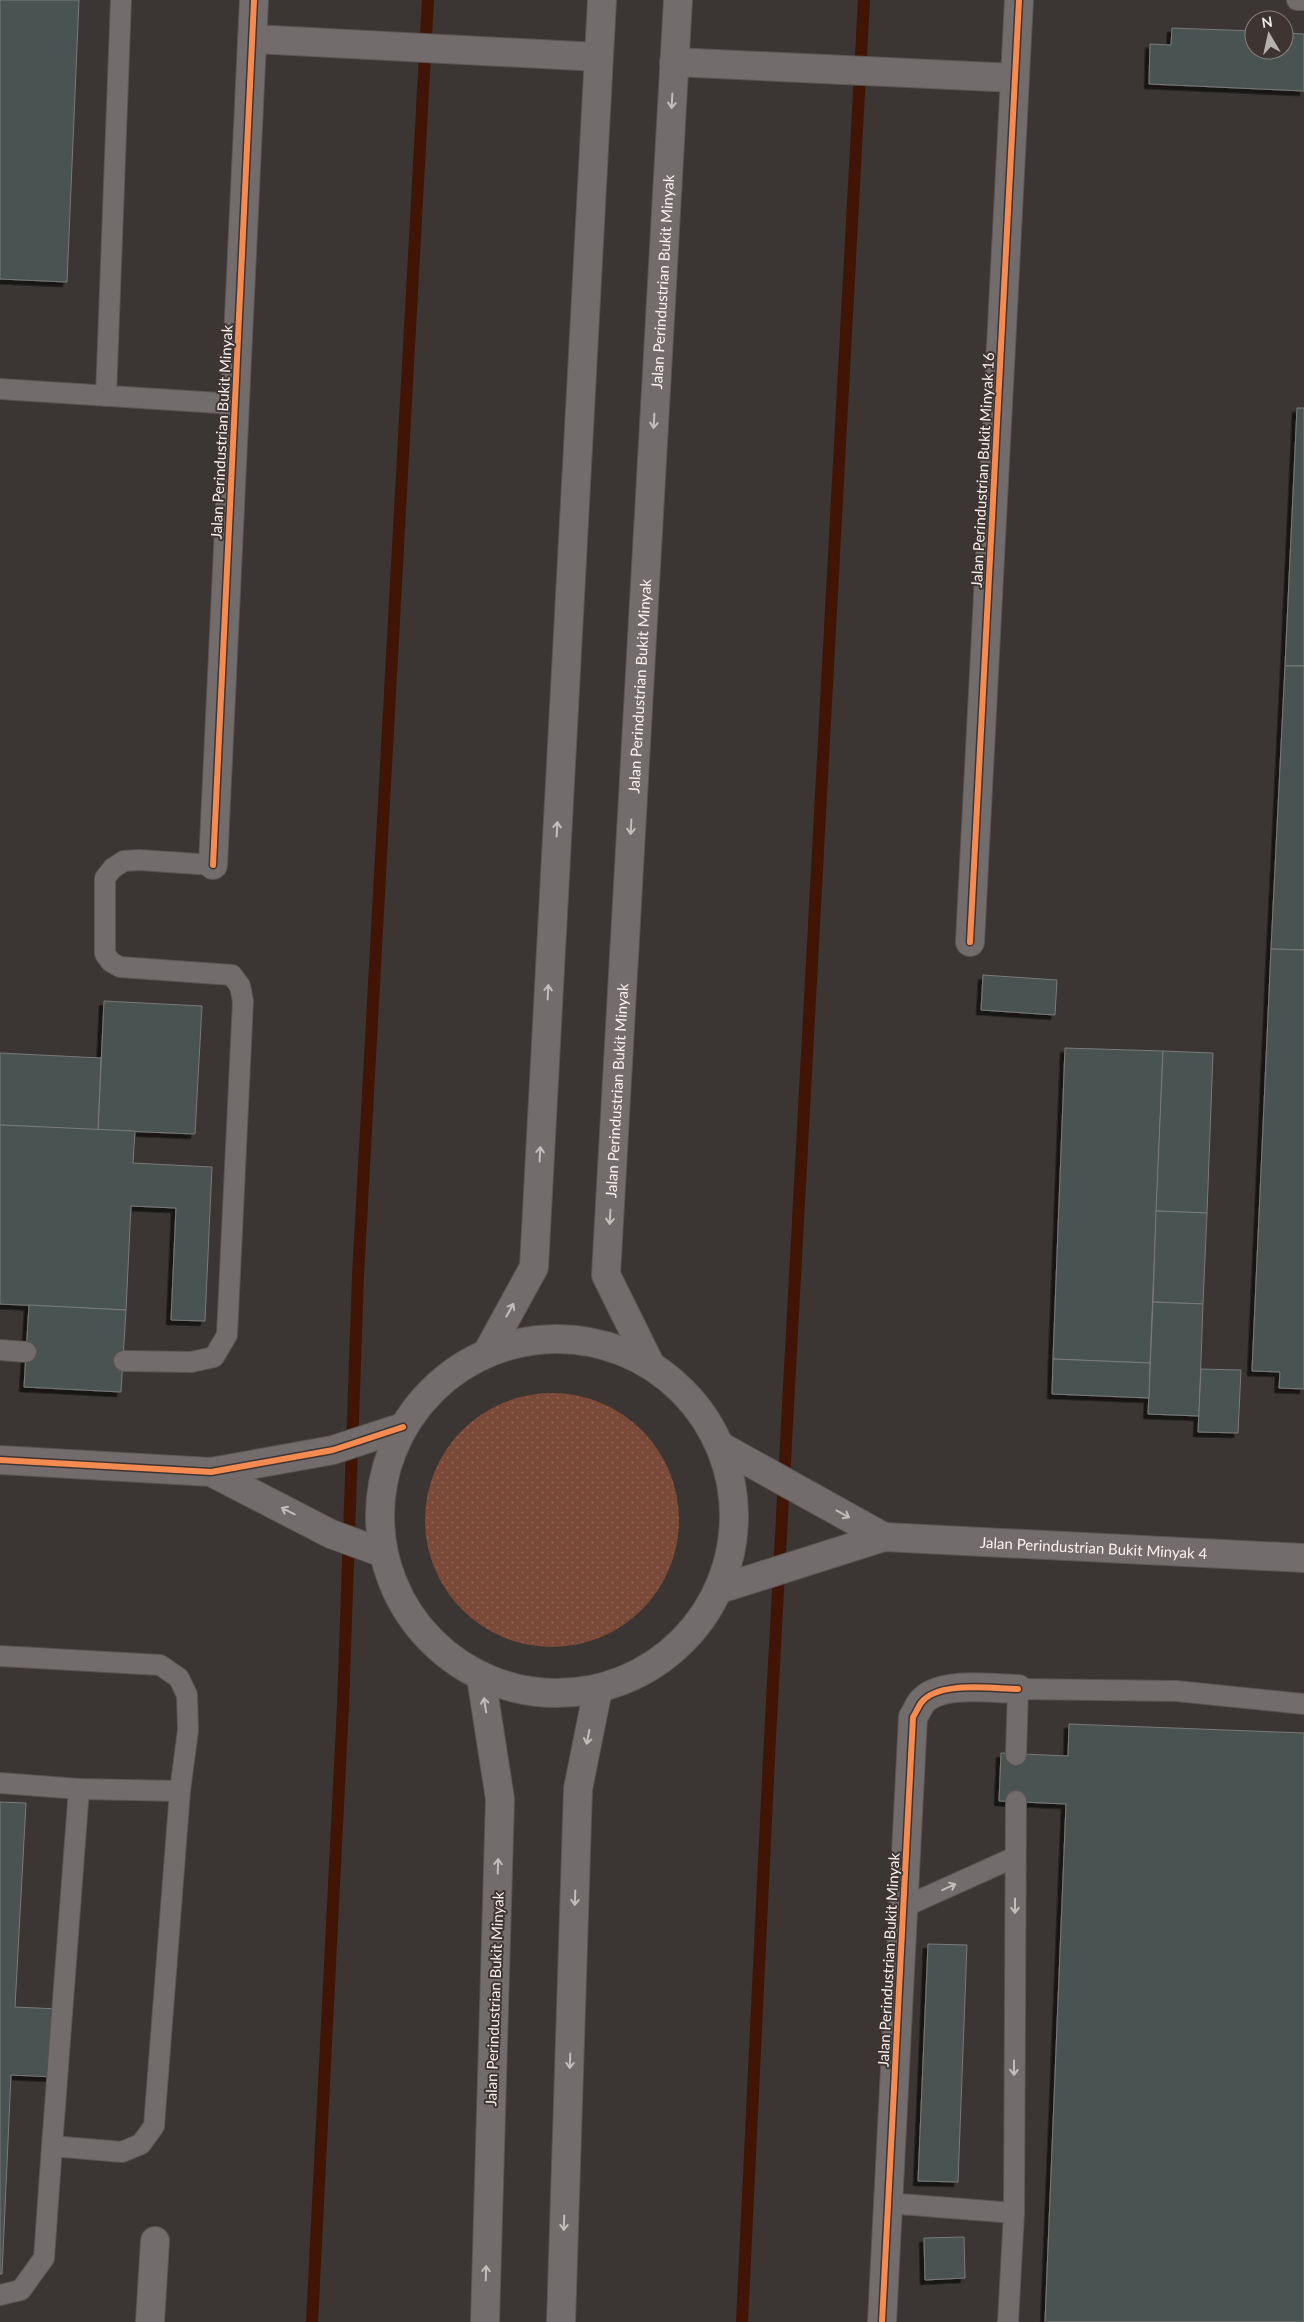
<svg xmlns="http://www.w3.org/2000/svg" width="1304" height="2322" viewBox="0 0 1304 2322" font-family="Lato,sans-serif">
<style>
.grass{fill:url(#grass-dots)}
.lines{fill:none;stroke-linecap:round;stroke-linejoin:round}
.stream{stroke:#401506;stroke-width:12}
.building{fill:#485351;stroke:#7a7a79;filter:url(#shadow)}
.service-casing{stroke:#5a5453;stroke-width:22}
.minor-casing{stroke:#5a5453;stroke-width:30}
.secondary-casing{stroke:#5a5453;stroke-width:30}
.service{stroke:#726d6c;stroke-width:20}
.minor{stroke:#726d6c;stroke-width:28}
.secondary{stroke:#726d6c;stroke-width:28}
.cycleway-casing{stroke:#3e3431;stroke-width:9}
.cycleway{stroke:#f68b52;stroke-width:6}
.oneway{stroke:#c3bdbb}
.labels{text-anchor:middle;dominant-baseline:central;stroke-width:4;stroke-linejoin:round;paint-order:stroke}
.street-label{font-size:15px;fill:#f9f2f0;stroke:#3e3431}
</style>
<defs>
<pattern id="grass-dots" width="8" height="8" patternUnits="userSpaceOnUse" patternTransform="scale(1.25)"><rect width="8" height="8" fill="#7b4937"/><path d="M2 2h.1M6 6h.1" fill="none" stroke="#8e6454" stroke-width="1.8" stroke-linecap="round"/></pattern>
<filter id="shadow"><feDropShadow dx="-4.5" dy="4.5" stdDeviation="0" flood-color="#0009"/></filter>
</defs>
<rect width="100%" height="100%" fill="#3b3534"/>
<!-- grass -->
<circle class="grass" cx="552" cy="1520" r="127"/>
<g class="lines">
<!-- stream -->
<g class="stream">
<polyline points="312,2322 343,1706 358,1276 428,0"/>
<polyline points="742,2322 769,1757 864,0"/>
</g>
</g>
<!-- building -->
<g class="building">
<polygon points="0,0 79,0 67,282 0,279"/>
<polygon points="1172,28 1254,31 1254,50 1284,50 1284,33 1304,34 1304,91 1149,84 1150,44 1171,45"/>
<polygon points="1297,408 1304,408 1304,666 1285,666"/>
<polygon points="1285,666 1304,666 1304,950 1271,949"/>
<polygon points="1271,949 1304,950 1304,1389 1279,1388 1280,1372 1252,1371"/>
<polygon points="983,975 1057,980 1055,1015 981,1010"/>
<polygon points="104,1001 202,1006 195,1134 98,1130"/>
<polygon points="1065,1048 1163,1051 1150,1363 1053,1359"/>
<polygon points="1163,1051 1213,1053 1207,1213 1156,1211"/>
<polygon points="0,1053 101,1058 98,1130 0,1125"/>
<polygon points="0,1125 135,1131 133,1163 212,1167 205,1321 171,1320 176,1208 131,1206 126,1310 0,1304"/>
<polygon points="1156,1211 1207,1213 1203,1304 1153,1302"/>
<polygon points="1153,1302 1203,1304 1199,1416 1148,1414"/>
<polygon points="29,1305 126,1310 121,1392 24,1387"/>
<polygon points="1053,1359 1150,1363 1149,1398 1052,1394"/>
<polygon points="1201,1369 1241,1370 1238,1433 1198,1432"/>
<polygon points="1069,1724 1304,1733 1304,2322 1045,2322 1066,1804 999,1801 1001,1753 1068,1756"/>
<polygon points="0,1802 26,1803 15,2007 58,2009 54,2077 11,2075 2,2274 0,2274"/>
<polygon points="928,1944 967,1945 958,2182 918,2181"/>
<polygon points="964,2237 965,2278 925,2280 924,2238"/>
</g>
<g class="lines">
<!-- service casing -->
<g class="service-casing">
<g id="service">
<polyline points="1297,0 1304,0"/>
<polyline points="0,389 235,404"/>
<polyline points="106,396 121,0"/>
<polyline points="0,1350 26,1352"/>
<polyline points="124,1361 191,1362 214,1357 227,1335 243,1001 240,986 232,975 120,967 111,962 105,954 105,878 113,868 124,861 139,860 213,865"/>
<polyline points="0,1656 160,1665 179,1678 187,1695 188,1730 180,1791 154,2126 141,2144 122,2152 52,2146 44,2258 21,2290 0,2295"/>
<polyline points="1016,1755 1018,1689 1176,1691 1304,1704"/>
<polyline points="0,1783 79,1789"/>
<polyline points="904,1907 1015,1857"/>
<polyline points="52,2146 79,1789 180,1791"/>
<polyline points="887,2203 1014,2213"/>
<polyline points="1008,2322 1014,2213 1016,1801"/>
</g>
</g>
<!-- minor casing -->
<g class="minor-casing">
<g id="minor">
<polyline points="252,39 598,57"/>
<polyline points="674,62 1015,78"/>
<polyline points="213,865 254,0"/>
<polyline points="970,942 1019,0"/>
<polyline points="722,1447 884,1537"/>
<polyline points="0,1460 211,1472 333,1450 403,1427"/>
<polyline points="211,1472 331,1534 383,1553"/>
<path id="s1" d="M720,1589L884,1537L1304,1558"/>
<polyline points="150,2322 155,2241"/>
<path d="M882,2322L913,1717C916,1713 918,1707 921,1703C938,1680 993,1689 1018,1689"/>
</g>
</g>
<!-- secondary casing -->
<g class="secondary-casing">
<g id="secondary">
<circle cx="557" cy="1516" r="177"/>
<polyline points="487,1353 534,1267 602,0"/>
<path id="s2" d="M650,1364L606,1275L678,0"/>
<polyline points="481,1677 500,1799 485,2322"/>
<polyline points="561,2322 578,1789 598,1689"/>
</g>
</g>
<!-- service -->
<use href="#service" class="service"/>
<!-- minor -->
<use href="#minor" class="minor"/>
<!-- secondary -->
<use href="#secondary" class="secondary"/>
<!-- cycleway casing -->
<g class="cycleway-casing">
<g id="cycleway">
<polyline points="213,865 254,0"/>
<polyline points="970,942 1019,0"/>
<polyline points="0,1460 211,1472 333,1450 403,1427"/>
<path d="M882,2322L913,1717C916,1713 918,1707 921,1703C938,1680 993,1689 1018,1689"/>
</g>
</g>
<!-- cycleway -->
<use href="#cycleway" class="cycleway"/>
</g>
<!-- one-way arrows -->
<defs><path id="oneway-shaft" d="M-6 0H5M1.5-3L5.5 0L1.5 3" fill="none" stroke-width="1.6" stroke-linecap="round" stroke-linejoin="round" transform="scale(1.25)"/></defs>
<g class="oneway">
<use href="#oneway-shaft" transform="translate(672 101) rotate(93)"/>
<use href="#oneway-shaft" transform="translate(654 421) rotate(93)"/>
<use href="#oneway-shaft" transform="translate(631 827) rotate(93)"/>
<use href="#oneway-shaft" transform="translate(557 829) rotate(-87)"/>
<use href="#oneway-shaft" transform="translate(548 992) rotate(-87)"/>
<use href="#oneway-shaft" transform="translate(540 1154) rotate(-87)"/>
<use href="#oneway-shaft" transform="translate(610 1217) rotate(93)"/>
<use href="#oneway-shaft" transform="translate(510 1310) rotate(-61)"/>
<use href="#oneway-shaft" transform="translate(288 1511) rotate(-153)"/>
<use href="#oneway-shaft" transform="translate(843 1514) rotate(29)"/>
<use href="#oneway-shaft" transform="translate(485 1705) rotate(-99)"/>
<use href="#oneway-shaft" transform="translate(588 1737) rotate(101)"/>
<use href="#oneway-shaft" transform="translate(498 1866) rotate(-88)"/>
<use href="#oneway-shaft" transform="translate(949 1887) rotate(-24)"/>
<use href="#oneway-shaft" transform="translate(575 1898) rotate(92)"/>
<use href="#oneway-shaft" transform="translate(1015 1906) rotate(90)"/>
<use href="#oneway-shaft" transform="translate(570 2061) rotate(92)"/>
<use href="#oneway-shaft" transform="translate(1014 2068) rotate(90)"/>
<use href="#oneway-shaft" transform="translate(564 2223) rotate(92)"/>
<use href="#oneway-shaft" transform="translate(486 2273) rotate(-88)"/>
</g>
<g class="labels">
<!-- street labels -->
<g class="street-label">
<text stroke="none"><textPath href="#s2" startOffset="1094">Jalan Perindustrian Bukit Minyak</textPath></text>
<text transform="translate(221 432) rotate(-87)">Jalan Perindustrian Bukit Minyak</text>
<text transform="translate(982 470) rotate(-87)">Jalan Perindustrian Bukit Minyak 16</text>
<text stroke="none"><textPath href="#s2" startOffset="689">Jalan Perindustrian Bukit Minyak</textPath></text>
<text stroke="none"><textPath href="#s2" startOffset="284">Jalan Perindustrian Bukit Minyak</textPath></text>
<text stroke="none"><textPath href="#s1" startOffset="382">Jalan Perindustrian Bukit Minyak 4</textPath></text>
<text transform="translate(888 1960) rotate(-87)">Jalan Perindustrian Bukit Minyak</text>
<text transform="translate(494 1999) rotate(-88)">Jalan Perindustrian Bukit Minyak</text>
</g>
</g>
<!-- north arrow -->
<g transform="translate(1269 35) rotate(351)"><circle r="24" fill="#3e3431" stroke="#89807d"/>
<path d="M0-4L9 19L0 12L-9 19Z" fill="#b6b0ae"/>
<text y="-8" font-size="14" font-weight="bold" text-anchor="middle" fill="#f9f2f0">N</text>
</g>
</svg>
